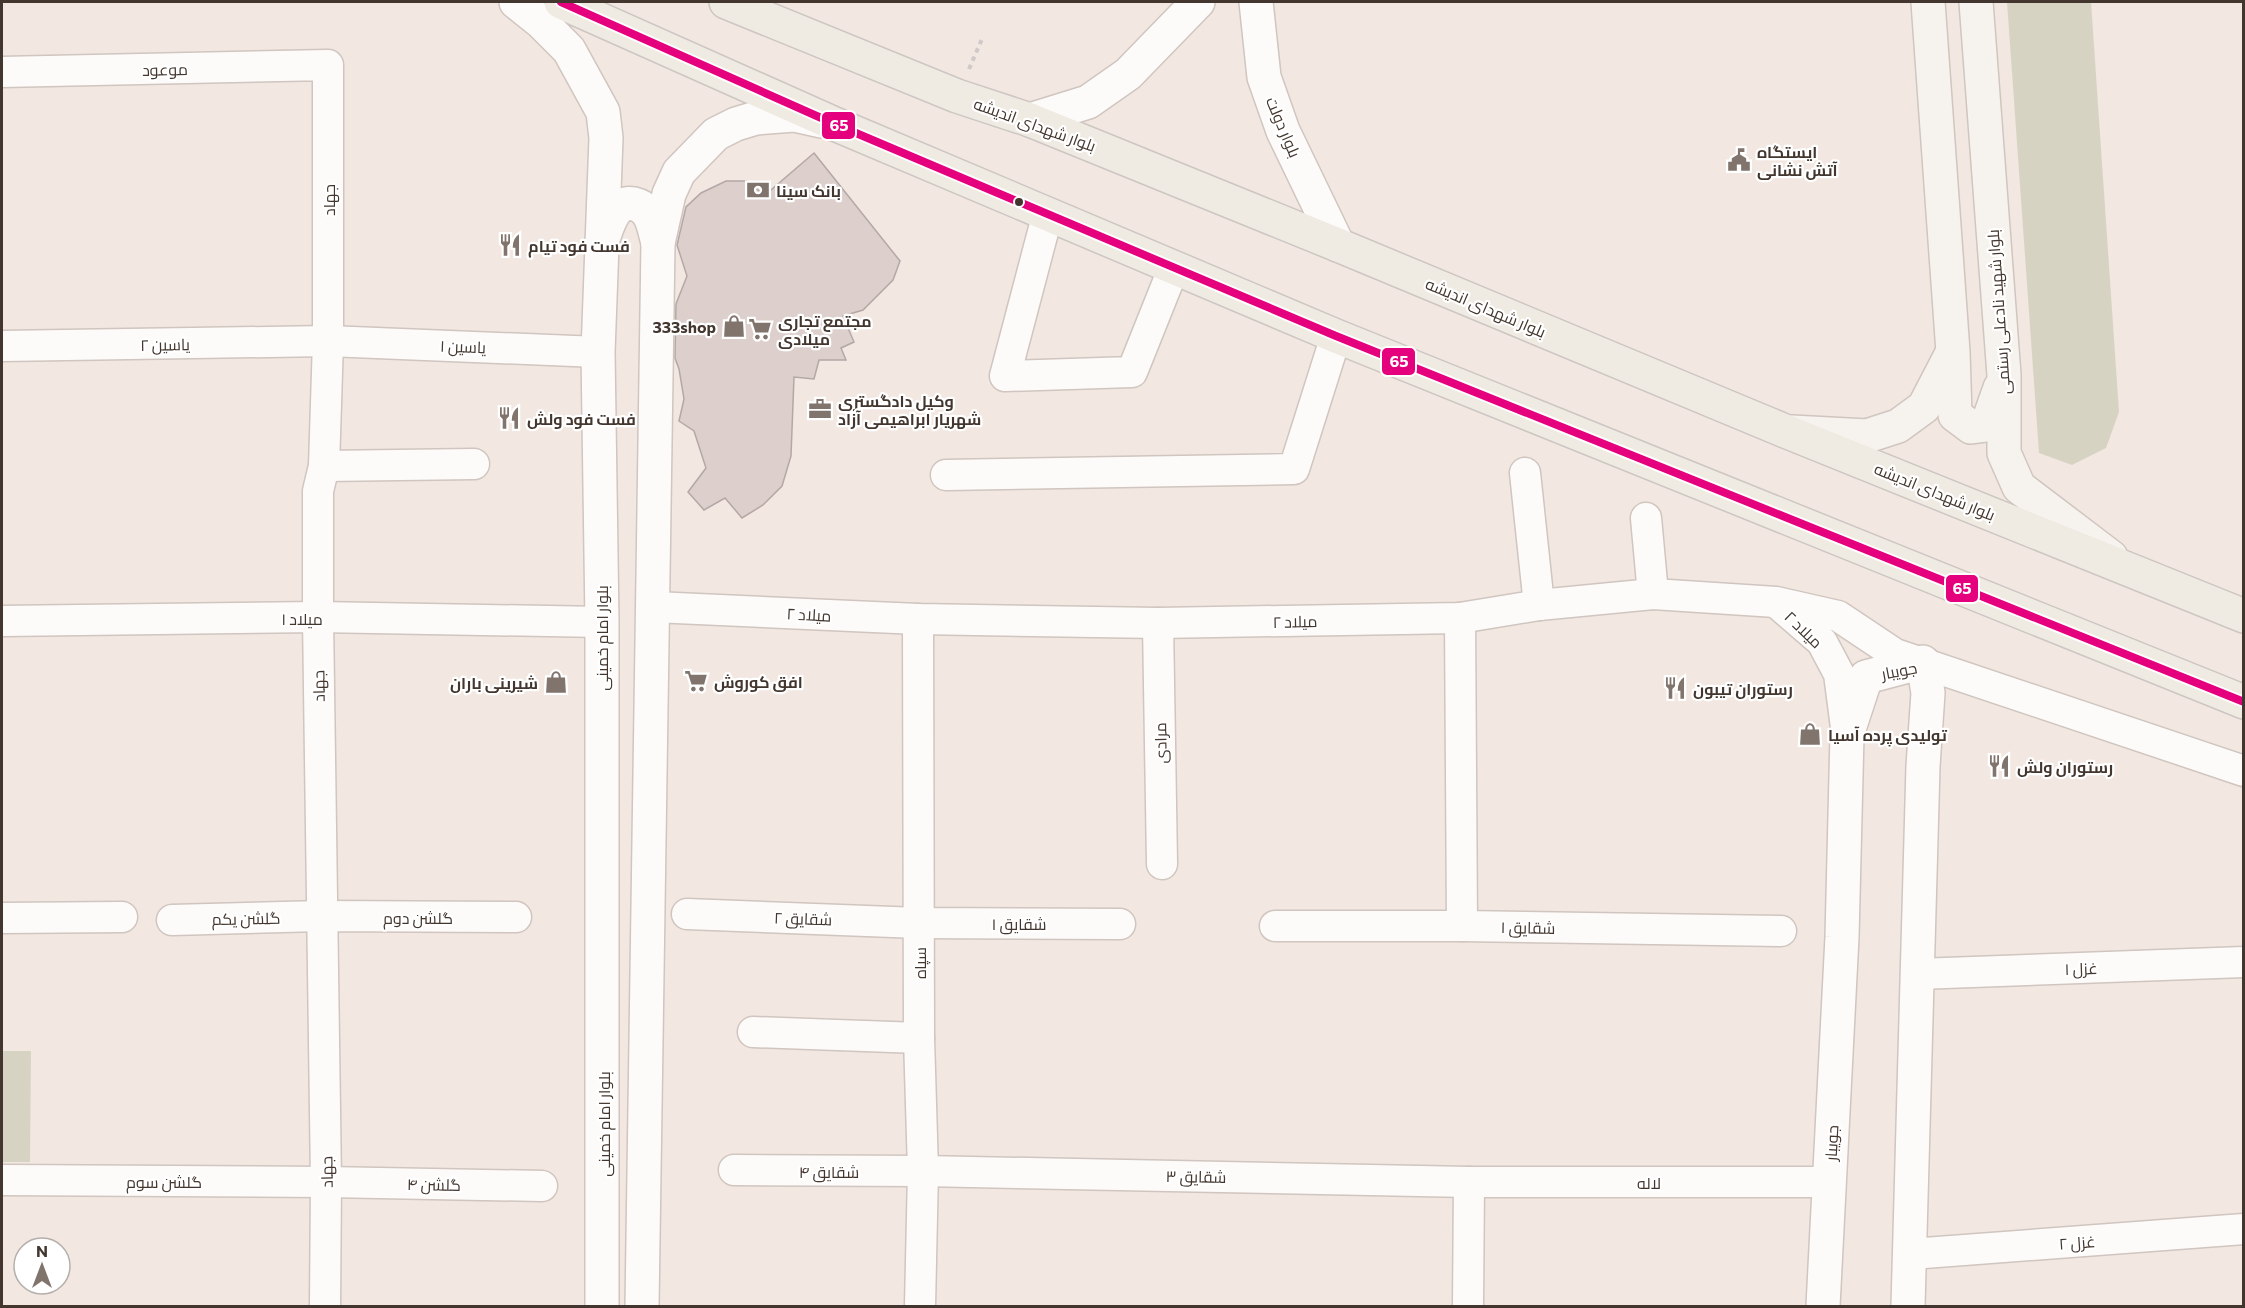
<svg xmlns="http://www.w3.org/2000/svg" width="2245" height="1308" viewBox="0 0 2245 1308" font-family="Commissioner,Cairo,sans-serif">
<style>
.green{fill:#d7d3c3}
.building{fill:#dccfcc;stroke:#b4a8a6;stroke-width:1.5}
.lines{fill:none;stroke-linecap:round;stroke-linejoin:round}
.minor-casing{stroke:#d0c5bf;stroke-width:33}
.tertiary-casing{stroke:#d0c5bf;stroke-width:36}
.secondary-casing{stroke:#d0c5bf;stroke-width:36}
.primary-casing{stroke:#cdc6c3;stroke-width:36}
.path{stroke:#cfcac7;stroke-width:4;stroke-dasharray:4.5 4.5;stroke-linecap:butt}
.minor{stroke:#fdfbfa;stroke-width:30}
.tertiary{stroke:#fdfbfa;stroke-width:33}
.secondary{stroke:#f6f3ee;stroke-width:33}
.primary{stroke:#efeae2;stroke-width:33}
.bus-1-casing{stroke:#fff;stroke-width:12}
.bus-1{stroke:#e5007d;stroke-width:8}
.bus-dot{fill:#43362e;stroke:#fff;stroke-width:2}
.labels{text-anchor:middle;dominant-baseline:central;stroke-width:4.5;stroke-linejoin:round;paint-order:stroke}
.street-label{font-size:16px;fill:#43362e;stroke:#fff}
.poi-label{font-size:16px;font-weight:bold;fill:#43362e;stroke:#fff;text-anchor:start}
.line-badge{stroke:#fff;stroke-width:2}
.badge-label{font-size:16px;text-anchor:middle;font-weight:bold;fill:#fff}
</style>
<rect width="100%" height="100%" fill="#f2e7e1"/>
<!-- green -->
<g class="green">
<polygon points="2007,2 2091,2 2119,412 2106,448 2072,465 2039,453"/>
<polygon points="2,1051 31,1051 30,1162 2,1162"/>
</g>
<!-- building -->
<polygon class="building" points="814,153 900,261 893,280 863,310 843,316 854,342 841,348 846,360 819,360 814,379 794,377 791,456 782,486 763,505 742,518 725,498 704,510 688,492 706,468 694,431 679,421 684,399 679,369 675,358 676,304 687,276 677,245 686,207 701,193 726,181 746,181 765,195"/>
<g class="lines">
<!-- minor casing -->
<g class="minor-casing">
<g id="minor">
<polyline points="2,72 328,65 328,341 324,466 318,491 318,617 326,1182 325,1306"/>
<polyline points="1048,213 1005,376 1132,372 1174,267"/>
<polyline points="2,346 328,341 598,352"/>
<polyline points="324,466 474,464"/>
<polyline points="1525,473 1539,605"/>
<polyline points="946,475 1294,469 1336,336"/>
<polyline points="1646,518 1653,594"/>
<polyline points="1778,604 1822,642 1839,674 1847,735"/>
<polyline points="654,607 918,619 1158,623 1460,618 1539,605 1653,594 1776,602 1838,616 1895,654 2244,771"/>
<polyline points="1460,618 1462,926"/>
<polyline points="918,619 919,1038 923,1171 920,1306"/>
<polyline points="2,621 318,617 602,622"/>
<polyline points="1158,623 1162,864"/>
<polyline points="687,914 919,923 1120,924"/>
<polyline points="2,918 122,917"/>
<polyline points="172,920 321,916 516,917"/>
<polyline points="1275,926 1462,926 1781,931"/>
<polyline points="1918,974 2244,962"/>
<polyline points="753,1032 919,1038"/>
<polyline points="734,1170 923,1171 1469,1182 1829,1182"/>
<polyline points="2,1180 326,1182 542,1186"/>
<polyline points="1911,1254 2244,1229"/>
<polyline points="1468,1306 1469,1182"/>
</g>
</g>
<!-- tertiary casing -->
<g class="tertiary-casing">
<g id="tertiary">
<polyline points="516,2 541,22 569,50 603,112 606,138 598,352 602,622 602,1306"/>
<polyline points="1256,2 1264,77 1283,131 1338,245"/>
<polyline points="1030,120 1088,102 1128,74 1198,2"/>
<path d="M602,241C608,227 613,200 634,204C638,205 643,207 646,211C653,218 655,233 658,243"/>
<polyline points="642,1306 658,243 669,194 679,172 716,134 736,124 756,118 794,115 821,121"/>
<polyline points="1823,1306 1842,937 1847,735 1866,677 1923,662 1928,693 1923,766 1908,1306"/>
</g>
</g>
<!-- secondary casing -->
<g class="secondary-casing">
<g id="secondary">
<polyline points="1928,2 1953,352 1955,415 1971,427 1987,425 2000,388"/>
<polyline points="1976,2 2004,375 2004,453 2019,487 2111,557"/>
<polyline points="1792,432 1867,436 1898,426 1924,407 1952,353"/>
</g>
</g>
<!-- primary casing -->
<g class="primary-casing">
<g id="primary">
<polyline points="561,2 837,125 1336,336 2244,702"/>
<polyline points="726,2 957,96 1030,120 1338,245 1785,431 2244,616"/>
</g>
</g>
<!-- path -->
<polyline class="path" points="969,69 982,39"/>
<!-- minor -->
<use href="#minor" class="minor"/>
<!-- tertiary -->
<use href="#tertiary" class="tertiary"/>
<!-- secondary -->
<use href="#secondary" class="secondary"/>
<!-- primary -->
<use href="#primary" class="primary"/>
<!-- bus-1 casing -->
<g class="bus-1-casing">
<polyline id="bus-1" points="561,2 837,125 1336,336 2244,702"/>
</g>
<!-- bus-1 -->
<use href="#bus-1" class="bus-1"/>
</g>
<!-- icons -->
<defs>
<g id="civic-bare" transform="scale(1.8)"><path d="M-.6-6.5H3V-4.5H.6V-3L4-1V1h2V6H-6V1h2V-1L-.6-3ZM-1.2 2.5V6h2.4V2.5Z" fill="#80746d" stroke="#fff" stroke-width="2.5" paint-order="stroke"/></g>
<g id="bank-bare" transform="scale(1.8)"><path d="M-6-4H6V4H-6ZM0-2.3a2.3 2.3 0 1 0 0 4.6a2.3 2.3 0 1 0 0-4.6Z" fill="#80746d" stroke="#fff" stroke-width="2.5" paint-order="stroke"/></g>
<g id="restaurant-bare" transform="scale(1.8)"><path d="M-5-6h1v4h1v-4h1v4h1v-4h1v5L-1.5 .5V6h-2V.5L-5-1ZM5-6V6H3V1.5H1.5Q1.5-4 5-6Z" fill="#80746d" stroke="#fff" stroke-width="2.5" paint-order="stroke"/></g>
<g id="shop-bare" transform="scale(1.8)"><path d="M-5-2.5h2.3a2.7 3.5 0 0 1 5.4 0H5L5.5 6h-11ZM-1.5-2.5h3a1.5 2.3 0 0 0-3 0Z" fill="#80746d" stroke="#fff" stroke-width="2.5" paint-order="stroke"/></g>
<g id="supermarket-bare" transform="scale(1.8)"><path d="M-6-5.5h2.5l.6 2H6L4.5 2H-2.5L-4.4-4H-6ZM-1.5 3.2a1.3 1.3 0 1 0 .1 0ZM3 3.2a1.3 1.3 0 1 0 .1 0Z" fill="#80746d" stroke="#fff" stroke-width="2.5" paint-order="stroke"/></g>
<g id="office-bare" transform="scale(1.8)"><path d="M-6-3h4V-5.5h4V-3h4V5H-6ZM-1-4.5V-3h2v-1.5ZM-6 0V1H6V0Z" fill="#80746d" stroke="#fff" stroke-width="2.5" paint-order="stroke"/></g>
</defs>
<g fill-rule="evenodd">
<use href="#civic-bare" x="1739" y="160"/>
<use href="#bank-bare" x="758" y="190"/>
<use href="#restaurant-bare" x="510" y="245"/>
<use href="#shop-bare" x="734" y="326"/>
<use href="#supermarket-bare" x="760" y="329"/>
<use href="#office-bare" x="820" y="409"/>
<use href="#restaurant-bare" x="509" y="418"/>
<use href="#supermarket-bare" x="696" y="681"/>
<use href="#shop-bare" x="556" y="682"/>
<use href="#restaurant-bare" x="1675" y="688"/>
<use href="#shop-bare" x="1810" y="734"/>
<use href="#restaurant-bare" x="1999" y="766"/>
</g>
<!-- markers -->
<circle class="bus-dot" cx="1019" cy="202" r="5"/>
<g class="labels">
<!-- street labels -->
<g class="street-label">
<text transform="translate(165 69) rotate(-1)">موعود</text>
<text transform="translate(1035 124) rotate(20)">بلوار شهدای اندیشه</text>
<text transform="translate(1284 127) rotate(67)">بلوار دولت</text>
<text transform="translate(328 200) rotate(-90)">جهاد</text>
<text transform="translate(1486 307) rotate(23)">بلوار شهدای اندیشه</text>
<text transform="translate(1998 312) rotate(-94)">بلوار شهید نادعلی رستمی</text>
<text transform="translate(165 344) rotate(-1)">یاسین ۲</text>
<text transform="translate(463 346) rotate(2)">یاسین ۱</text>
<text transform="translate(1935 491) rotate(22)">بلوار شهدای اندیشه</text>
<text transform="translate(809 614) rotate(3)">میلاد ۲</text>
<text x="302" y="618">میلاد ۱</text>
<text transform="translate(1295 621) rotate(-1)">میلاد ۲</text>
<text transform="translate(1804 629) rotate(44)">میلاد ۲</text>
<text transform="translate(601 638) rotate(-90)">بلوار امام خمینی</text>
<text transform="translate(1899 670) rotate(-11)">جویبار</text>
<text transform="translate(318 686) rotate(-91)">جهاد</text>
<text transform="translate(1160 743) rotate(-91)">مرادی</text>
<text x="418" y="917">گلشن دوم</text>
<text transform="translate(246 918) rotate(-1)">گلشن یکم</text>
<text transform="translate(803 918) rotate(2)">شقایق ۲</text>
<text x="1019" y="923">شقایق ۱</text>
<text transform="translate(1528 927) rotate(1)">شقایق ۱</text>
<text transform="translate(919 963) rotate(-90)">سپاه</text>
<text transform="translate(2081 968) rotate(-2)">غزل ۱</text>
<text transform="translate(603 1124) rotate(-90)">بلوار امام خمینی</text>
<text transform="translate(1831 1143) rotate(-87)">جویبار</text>
<text x="829" y="1171">شقایق ۴</text>
<text transform="translate(326 1172) rotate(-91)">جهاد</text>
<text transform="translate(1196 1176) rotate(1)">شقایق ۳</text>
<text x="164" y="1181">گلشن سوم</text>
<text x="1649" y="1182">لاله</text>
<text transform="translate(434 1184) rotate(1)">گلشن ۴</text>
<text transform="translate(2077 1242) rotate(-4)">غزل ۲</text>
</g>
<!-- poi labels -->
<g class="poi-label">
<text x="1757" y="151">ایستگاه<tspan x="1757" dy="18">آتش نشانی</tspan></text>
<text x="776" y="190">بانک سینا</text>
<text x="528" y="245">فست فود تیام</text>
<text x="778" y="320">مجتمع تجاری<tspan x="778" dy="18">میلادی</tspan></text>
<text x="716" y="326" text-anchor="end">333shop</text>
<text x="838" y="400">وکیل دادگستری<tspan x="838" dy="18">شهریار ابراهیمی آزاد</tspan></text>
<text x="527" y="418">فست فود ولش</text>
<text x="714" y="681">افق کوروش</text>
<text x="538" y="682" text-anchor="end">شیرینی باران</text>
<text x="1693" y="688">رستوران تیبون</text>
<text x="1828" y="734">تولیدی پرده آسیا</text>
<text x="2017" y="766">رستوران ولش</text>
</g>
</g>
<g class="line-badge">
<rect x="821" y="111" width="35" height="29" rx="6" fill="#e5007d"/>
<rect x="1381" y="347" width="35" height="29" rx="6" fill="#e5007d"/>
<rect x="1945" y="574" width="34" height="29" rx="6" fill="#e5007d"/>
</g>
<g class="badge-label">
<text x="839" y="131">65</text>
<text x="1399" y="367">65</text>
<text x="1962" y="594">65</text>
</g>
<!-- border -->
<rect width="2245" height="1308" fill="none" stroke="#43362e" stroke-width="6"/>
<!-- north arrow -->
<g transform="translate(42 1266)"><circle r="28" fill="#ffffff" stroke="#b4afab" stroke-width="1.5"/>
<path d="M0-4.5L10 22L0 15L-10 22Z" fill="#80746d"/>
<text y="-9" font-size="16" font-weight="bold" text-anchor="middle" fill="#43362e">N</text>
</g>
</svg>
